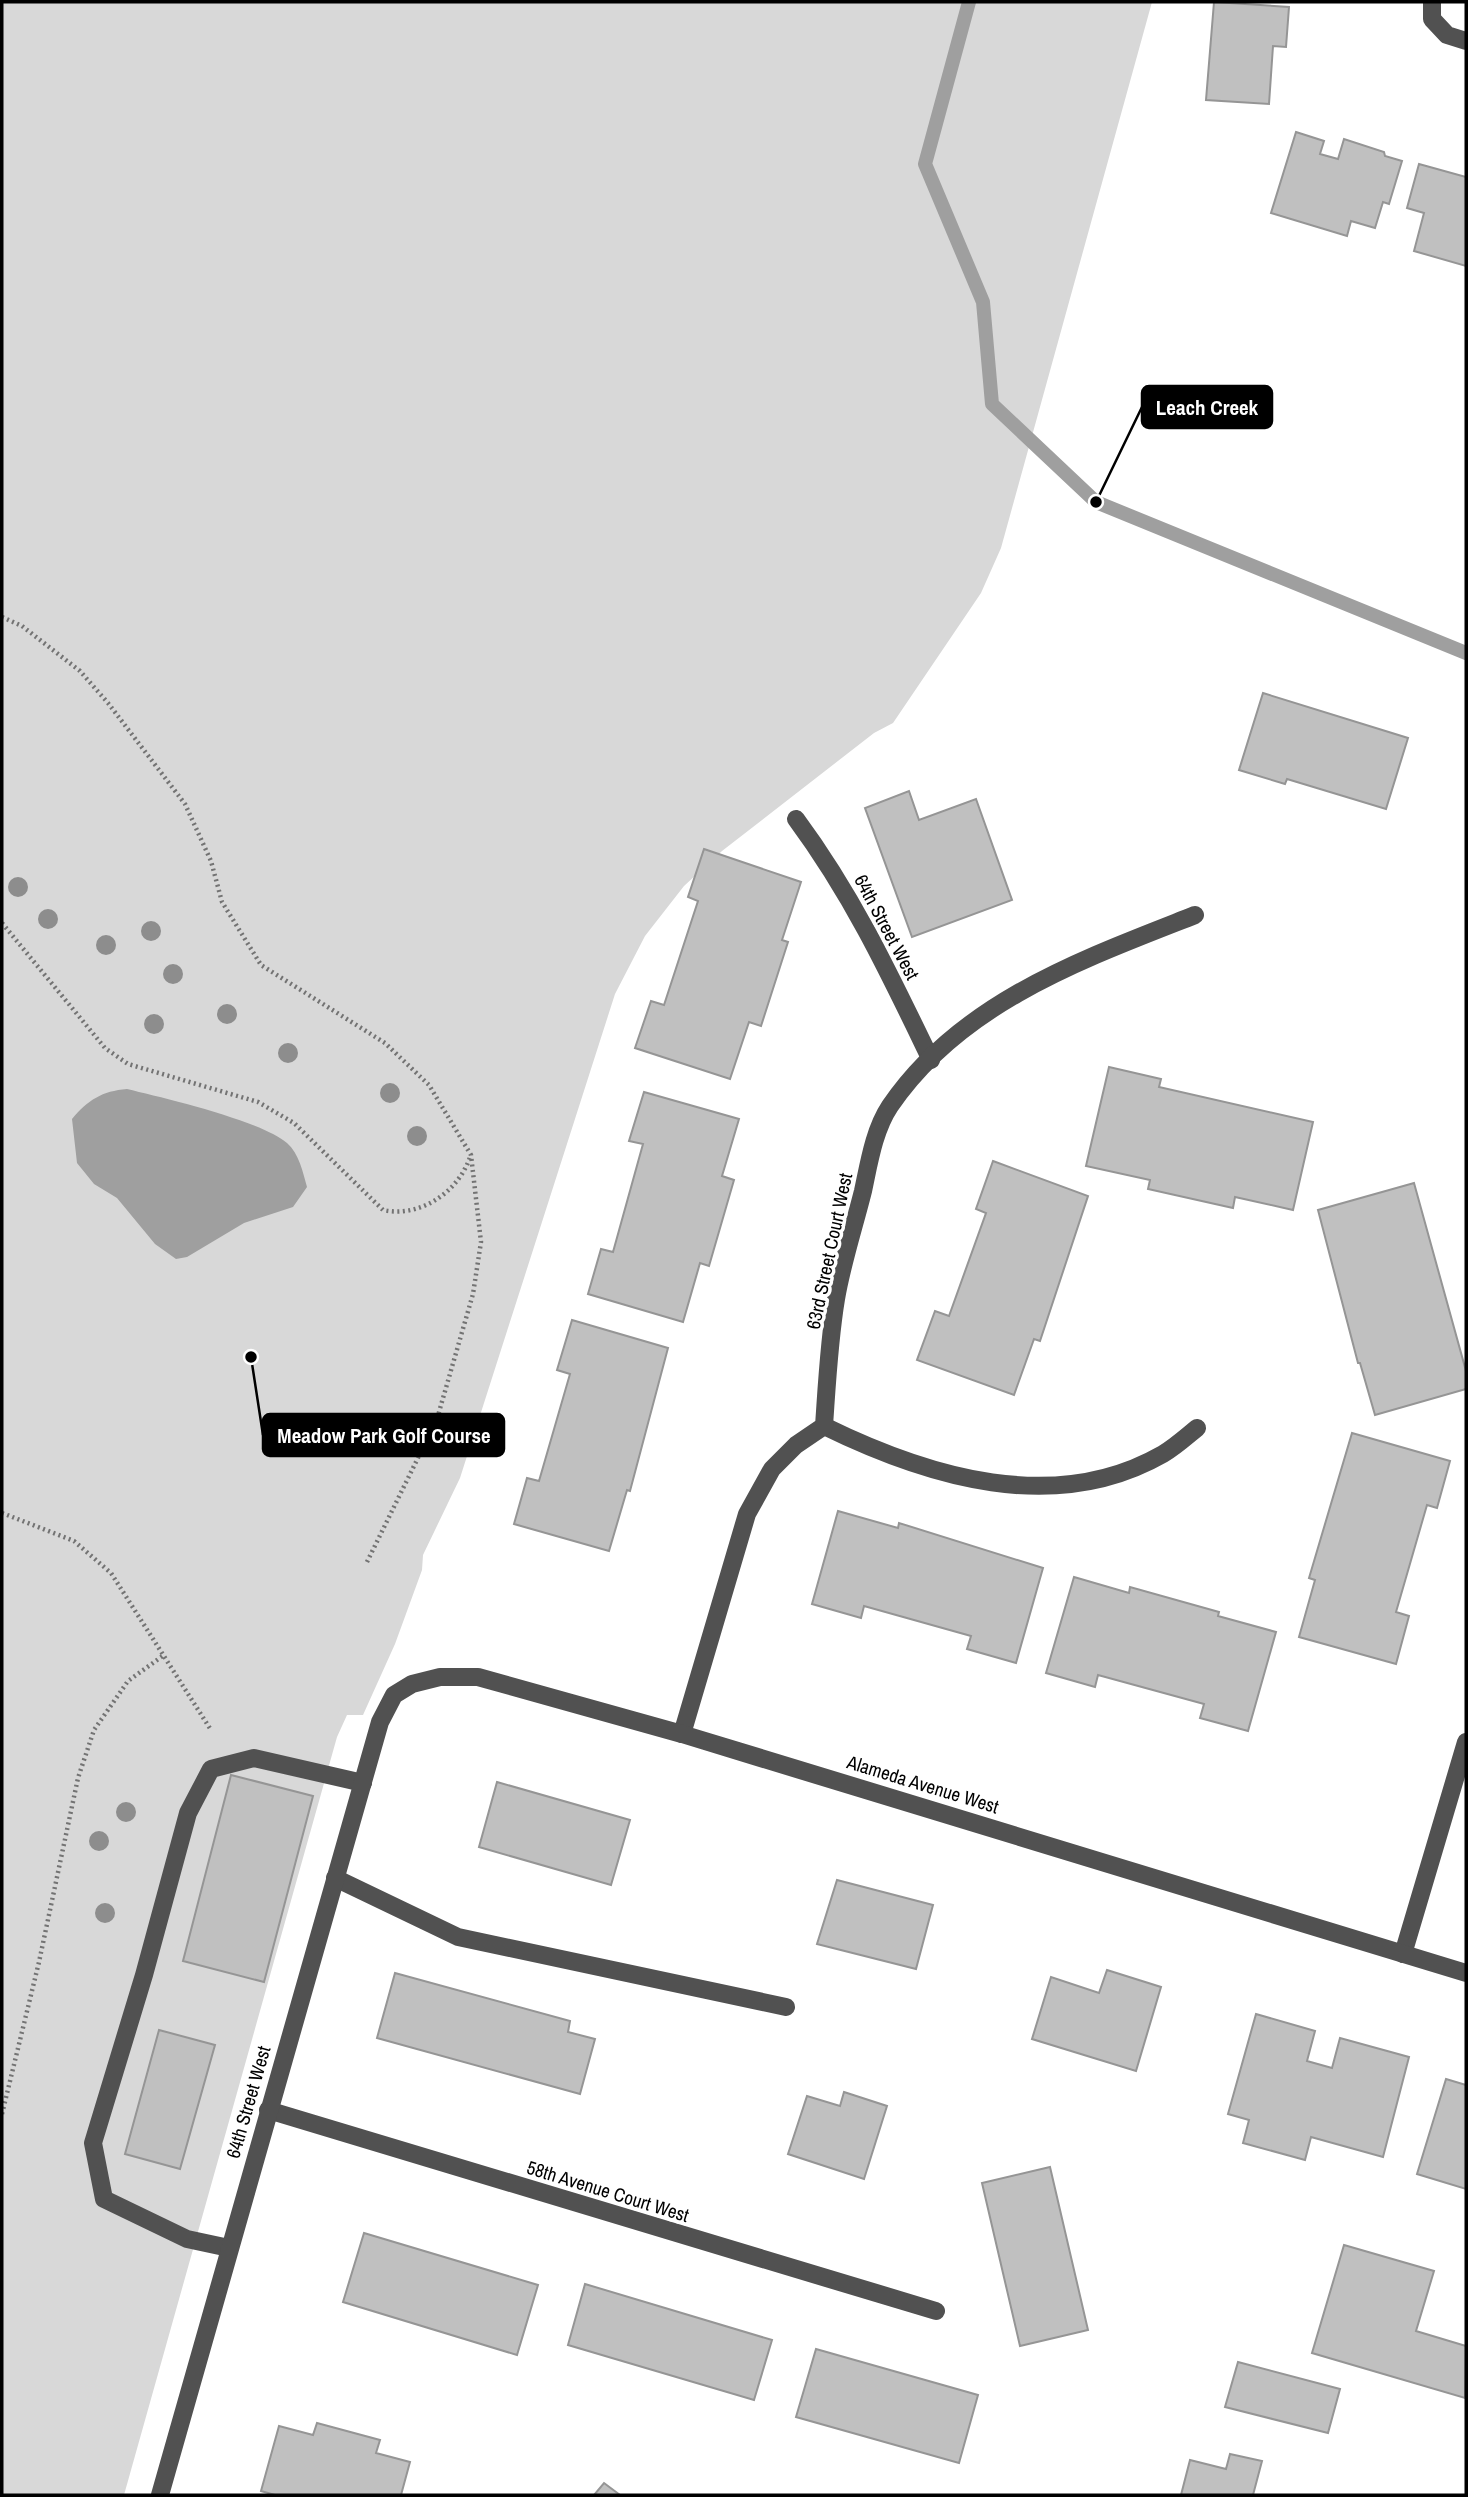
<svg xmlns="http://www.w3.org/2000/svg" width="1468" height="2497" viewBox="0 0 1468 2497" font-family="'Archivo Narrow',sans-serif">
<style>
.green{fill:#d8d8d8}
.water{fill:#9f9f9f}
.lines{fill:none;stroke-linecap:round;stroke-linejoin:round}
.stream{stroke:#9f9f9f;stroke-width:14}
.building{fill:#c0c0c0;stroke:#959595;stroke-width:2}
.path{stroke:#737373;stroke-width:4.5;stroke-dasharray:2 3.5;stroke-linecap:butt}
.minor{stroke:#515151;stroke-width:18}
.tree{fill:#8d8d8d}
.labels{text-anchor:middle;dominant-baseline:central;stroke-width:7;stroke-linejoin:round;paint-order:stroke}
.street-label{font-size:19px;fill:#000;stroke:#fff}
.leader{fill:none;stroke:#000;stroke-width:2.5}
.callout-dot{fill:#000;stroke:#fff;stroke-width:2.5}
.callout{fill:#000;stroke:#000;stroke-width:2.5}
.callout-label{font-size:21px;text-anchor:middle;font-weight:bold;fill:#fff}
</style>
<rect width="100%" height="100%" fill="#fff"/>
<!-- green -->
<polygon class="green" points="2,2 1152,2 1001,548 981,593 893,723 874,733 722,851 684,886 645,936 615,994 460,1478 423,1555 422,1570 395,1644 363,1715 347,1715 337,1737 124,2495 2,2495"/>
<!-- water -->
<path class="water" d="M127,1089C164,1098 259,1120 287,1143C299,1153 303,1173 307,1187L293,1207L244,1223L187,1257L176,1259L155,1244L117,1198L94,1184L77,1163L72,1119C88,1100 102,1091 127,1089Z"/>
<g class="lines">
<!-- stream -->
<polyline class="stream" points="969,2 925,164 983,302 992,404 1096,502 1466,653"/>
</g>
<!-- building -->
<g class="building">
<polygon points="1214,2 1289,7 1286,47 1273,46 1269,104 1206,100"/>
<polygon points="1296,132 1324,141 1320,154 1338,159 1344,139 1384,152 1385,156 1402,161 1389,204 1383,202 1375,228 1351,221 1347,236 1271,213"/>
<polygon points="1419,164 1466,177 1466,266 1414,251 1424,213 1407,208"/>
<polygon points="1263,693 1408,738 1386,809 1287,779 1285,784 1239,770"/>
<polygon points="909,791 919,820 976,799 1012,900 912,937 865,808"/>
<polygon points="704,849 801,882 782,940 788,942 761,1026 749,1022 730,1079 635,1048 651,1001 664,1005 698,901 688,897"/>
<polygon points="1109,1067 1161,1079 1159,1087 1313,1122 1293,1210 1235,1197 1233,1208 1148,1189 1150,1180 1086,1166"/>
<polygon points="644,1092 739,1119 722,1176 734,1180 709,1266 700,1263 683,1322 588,1294 601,1249 613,1252 643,1144 629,1141"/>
<polygon points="993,1161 1088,1196 1040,1341 1034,1339 1014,1395 917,1360 935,1311 949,1316 986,1213 976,1209"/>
<polygon points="1414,1183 1466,1371 1466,1389 1375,1415 1360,1363 1358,1363 1318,1210"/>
<polygon points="572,1320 668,1348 630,1491 627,1490 609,1551 514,1524 527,1478 539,1481 570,1374 557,1370"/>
<polygon points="1352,1433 1450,1461 1437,1508 1427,1505 1396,1612 1409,1616 1396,1664 1299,1637 1315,1580 1309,1578"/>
<polygon points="838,1511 898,1528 899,1523 1043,1568 1016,1663 967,1649 971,1636 864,1606 861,1618 812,1604"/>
<polygon points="1074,1577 1129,1593 1130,1587 1219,1612 1218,1616 1276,1632 1248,1731 1200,1718 1204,1704 1098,1675 1095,1687 1046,1673"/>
<polygon points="231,1775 313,1796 264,1982 183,1961"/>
<polygon points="497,1782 630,1820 611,1885 479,1847"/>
<polygon points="837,1880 933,1905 916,1969 817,1944"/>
<polygon points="1107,1970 1161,1987 1136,2071 1032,2039 1051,1977 1099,1993"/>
<polygon points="395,1973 570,2021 568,2032 595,2039 580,2094 377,2038"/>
<polygon points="1256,2014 1315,2031 1307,2061 1332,2068 1340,2038 1409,2057 1383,2157 1311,2137 1305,2160 1243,2143 1249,2120 1228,2114"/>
<polygon points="159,2030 215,2045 180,2169 125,2154"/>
<polygon points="1446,2079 1466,2085 1466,2189 1417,2174"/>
<polygon points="844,2092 887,2106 864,2179 788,2154 807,2096 840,2106"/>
<polygon points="1050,2167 1088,2330 1020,2346 982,2183"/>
<polygon points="364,2233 538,2285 517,2355 343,2302"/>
<polygon points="1344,2245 1434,2271 1416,2331 1466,2346 1465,2398 1312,2353"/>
<polygon points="585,2284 772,2340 754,2400 568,2345"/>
<polygon points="816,2349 978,2395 959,2463 796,2417"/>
<polygon points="1238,2362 1340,2389 1328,2433 1225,2407"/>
<polygon points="317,2423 380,2440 376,2453 410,2462 401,2495 275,2495 261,2491 279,2426 313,2435"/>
<polygon points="1230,2454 1262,2461 1253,2495 1181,2495 1190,2460 1226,2469"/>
<polygon points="604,2483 620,2495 594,2495"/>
</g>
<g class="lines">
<!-- path -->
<g class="path">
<polyline points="2,617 22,626 80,671 108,703 185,804 211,861 222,902 261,965 385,1043 429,1085 471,1155 481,1242 473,1294 437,1419 366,1564"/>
<path d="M2,923L105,1048L128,1064L258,1102L294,1123L383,1210C419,1218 458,1193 470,1157"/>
<polyline points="2,1513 74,1541 111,1573 211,1730"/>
<polyline points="2,2114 39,1962 78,1778 94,1730 128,1681 164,1655"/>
</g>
<!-- minor -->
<g class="minor">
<polyline points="1432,2 1432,19 1447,35 1466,41"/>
<path d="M796,819C853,896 890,975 931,1060"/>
<path d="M824,1426C928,1477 1055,1516 1163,1454C1175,1447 1186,1437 1197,1428"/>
<path d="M682,1734L747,1514L772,1469L796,1445L824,1426C827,1383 829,1341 836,1299C842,1263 854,1227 863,1191C869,1163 874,1130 890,1106C961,1002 1083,959 1195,915"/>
<polyline points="335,1878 458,1937 786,2007"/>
<polyline points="1403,1954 1466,1742"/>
<polyline points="268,2110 936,2311"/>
<polyline points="229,2248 187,2239 104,2199 93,2143 144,1975 188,1813 211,1769 254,1758 363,1783"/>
<polyline points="160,2495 380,1722 394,1695 412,1684 440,1677 478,1677 682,1734 1466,1973"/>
</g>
</g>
<!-- trees -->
<g class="tree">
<circle cx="18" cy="887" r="10"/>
<circle cx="48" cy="919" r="10"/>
<circle cx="151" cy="931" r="10"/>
<circle cx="106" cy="945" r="10"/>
<circle cx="173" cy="974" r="10"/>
<circle cx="227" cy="1014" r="10"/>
<circle cx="154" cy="1024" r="10"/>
<circle cx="288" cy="1053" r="10"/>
<circle cx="390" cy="1093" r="10"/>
<circle cx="417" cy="1136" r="10"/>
<circle cx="126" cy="1812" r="10"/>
<circle cx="99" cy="1841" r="10"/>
<circle cx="105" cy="1913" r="10"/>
</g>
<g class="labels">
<!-- street labels -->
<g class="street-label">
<text transform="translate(887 927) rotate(62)">64th Street West</text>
<text transform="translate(829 1251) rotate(-78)">63rd Street Court West</text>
<text transform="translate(923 1784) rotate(17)">Alameda Avenue West</text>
<text transform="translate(248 2102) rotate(-74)">64th Street West</text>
<text transform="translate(608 2191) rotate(17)">58th Avenue Court West</text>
</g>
</g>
<!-- callouts -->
<path class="leader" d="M1096 502L1142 407M251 1357L263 1435"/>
<g class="callout-dot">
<circle cx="1096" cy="502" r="7"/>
<circle cx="251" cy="1357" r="7"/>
</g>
<g class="callout">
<rect x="1142" y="386" width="130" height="42" rx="7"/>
<rect x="263" y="1414" width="241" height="42" rx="7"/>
</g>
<g class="callout-label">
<text x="1207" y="415">Leach Creek</text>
<text x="384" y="1443">Meadow Park Golf Course</text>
</g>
<!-- border -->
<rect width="1468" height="2497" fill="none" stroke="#000000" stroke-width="7"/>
</svg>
